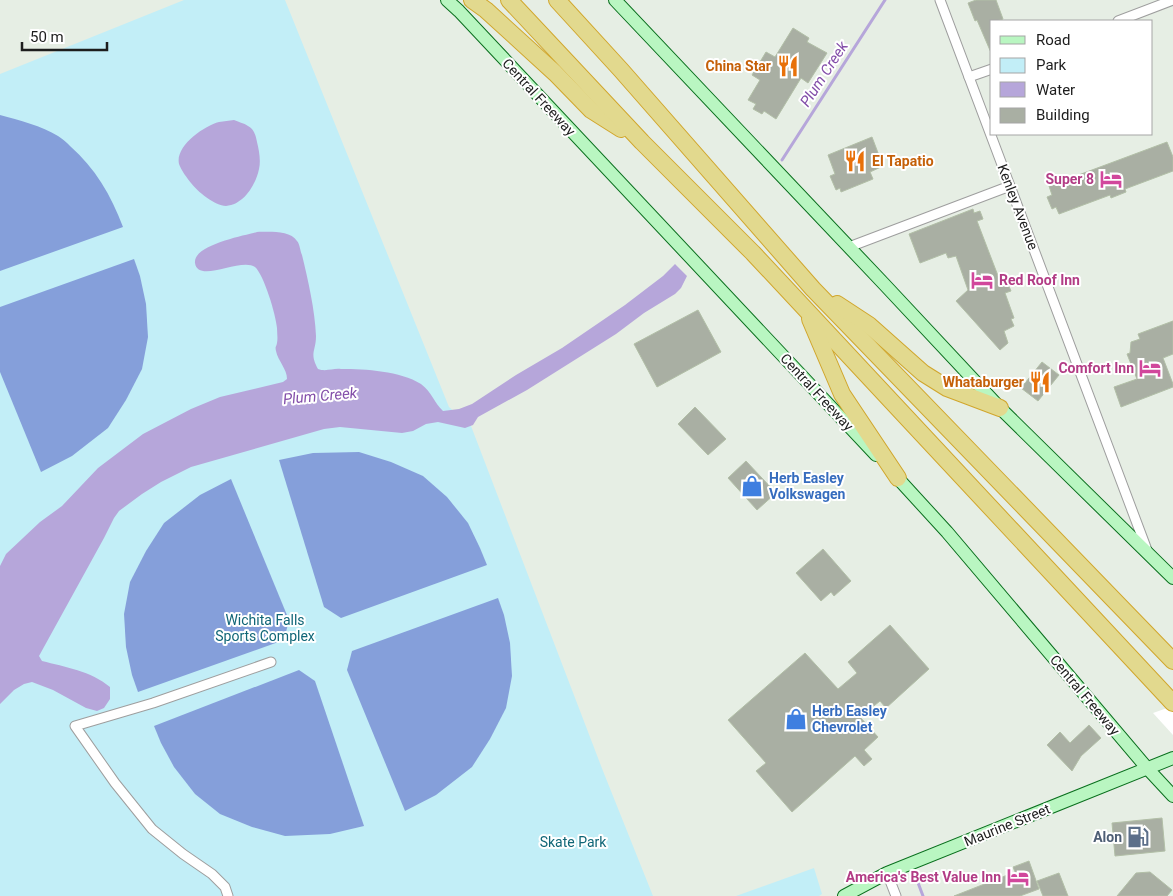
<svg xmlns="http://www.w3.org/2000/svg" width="1173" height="896" viewBox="0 0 1173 896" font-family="Roboto,sans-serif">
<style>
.park{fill:#c2eef7}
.pitch{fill:#859fda}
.water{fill:#b6a6da}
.pier{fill:#fff}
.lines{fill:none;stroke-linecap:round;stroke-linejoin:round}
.stream{stroke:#b6a6da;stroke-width:3}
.building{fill:#a9afa3;stroke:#b2bfa7}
.street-casing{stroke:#9e9e9e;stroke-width:11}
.secondary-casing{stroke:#096f1d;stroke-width:14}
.highway-casing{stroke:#d1a62c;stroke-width:18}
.street{stroke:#fff;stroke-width:9}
.secondary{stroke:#b9f6c1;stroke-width:12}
.highway{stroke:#e2d98e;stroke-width:16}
.labels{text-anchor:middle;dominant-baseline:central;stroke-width:4;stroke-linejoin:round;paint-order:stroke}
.food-label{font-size:14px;font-weight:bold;fill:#c56008;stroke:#fff;text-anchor:end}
.street-label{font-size:14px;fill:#1d1d1d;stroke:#fff}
.hotel-label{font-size:14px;font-weight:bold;fill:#b23c85;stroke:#fff;text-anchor:end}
.shop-label{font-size:14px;font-weight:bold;fill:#366cbe;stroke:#fff;text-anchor:start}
.park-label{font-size:14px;fill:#106677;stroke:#fff}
.service-label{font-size:14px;font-weight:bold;fill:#4e5e75;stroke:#fff;text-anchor:end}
.water-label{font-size:15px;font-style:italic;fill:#834ea9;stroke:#fff}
</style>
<rect width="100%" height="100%" fill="#e6eee4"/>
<!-- park -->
<g class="park">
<polygon points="184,0 285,0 449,407 471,426 603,771 653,896 0,896 0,74"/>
<polygon points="814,868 822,894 819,896 736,896"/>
</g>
<!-- pitch -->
<g class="pitch">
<path d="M0,115C19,120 42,126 58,136C63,139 67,143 70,146C95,168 111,195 123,227L0,271Z"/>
<polygon points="134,259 140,276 146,304 148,337 142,369 126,400 108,428 72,456 41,472 0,372 0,307"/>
<polygon points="359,452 391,462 423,476 447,497 468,523 480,548 487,565 341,618 324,607 279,460 313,453"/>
<polygon points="231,479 289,620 284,640 138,692 132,675 126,647 124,614 130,582 146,551 164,523 200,495"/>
<polygon points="498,598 504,615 510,643 512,676 506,708 490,739 472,767 436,795 405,811 347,670 352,651"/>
<polygon points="299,670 315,681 364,826 330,834 285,836 252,827 220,814 195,794 174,767 161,743 154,726"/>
</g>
<!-- water -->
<g class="water">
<path d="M234,120C238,122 244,123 248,126C254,129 256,136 257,142C259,150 261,161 259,169C256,184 244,205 226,206C215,206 197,191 191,183C187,178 181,170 179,164C175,146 204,126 219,122C224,121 229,121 234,120Z"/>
<path d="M257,232C268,232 290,230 297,241C300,244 300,251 302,255C308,280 315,310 316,336C316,352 309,352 318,369C326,372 333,368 341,369C366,369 400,371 421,384C432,392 434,403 443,411L459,409L472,404L516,375L562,348L625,305L663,276L675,264L687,276L681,288L675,294L644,313L616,334L527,390L478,417L473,425L465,428L438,422L426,424L413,431L402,433L340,427L324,429L191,467L161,482L142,494L119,511L114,518L104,538L39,656L42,661C65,667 91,671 110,687V699L104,708L97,711L86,708L53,690L32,682L24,684L14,690L0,704V566L6,554L40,522L62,506L98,468L143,434L191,409L220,397L283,382L287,379C287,369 278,361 276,351C275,346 276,348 277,343C278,338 277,333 277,328C276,315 264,275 255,267C241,257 198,284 195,263C193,245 243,236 257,232Z"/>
</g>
<!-- pier -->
<polygon class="pier" points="1173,706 1173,735 1153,713"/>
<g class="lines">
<!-- stream -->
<g class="stream">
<polyline points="782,160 885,0"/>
<polyline points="917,880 923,896"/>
</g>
</g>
<!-- building -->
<g class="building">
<polygon points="976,0 996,0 1003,19 996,21 992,21 992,55 977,20 975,21 968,3"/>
<polygon points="793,28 809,38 807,42 827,53 808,83 801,78 776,119 764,111 762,114 753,109 756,104 748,100 760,80 752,75 766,52 775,57"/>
<polygon points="872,137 883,166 870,172 873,179 841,192 840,188 836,190 830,176 835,174 828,155"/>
<polygon points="1167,142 1173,157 1173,171 1125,189 1126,192 1111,198 1110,195 1059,214 1056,207 1052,209 1047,197 1052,195 1049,186"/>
<polygon points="973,209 974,213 980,211 983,219 977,221 1000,281 1006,279 1011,291 1005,293 1014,318 1011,319 1014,326 1004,331 1008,343 1000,350 956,301 968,290 956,256 948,258 946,253 920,263 909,234"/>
<polygon points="698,310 721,352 657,387 634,344"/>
<polygon points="1173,321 1173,354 1163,358 1173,384 1173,387 1121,407 1114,387 1137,379 1127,354 1130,353 1131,342 1140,339 1138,334"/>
<polygon points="1042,362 1059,375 1038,401 1021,388"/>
<polygon points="695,407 726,439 708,455 678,424"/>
<polygon points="746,461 776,493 757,510 728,478"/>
<polygon points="823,549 851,581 834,596 831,592 821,601 796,573"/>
<polygon points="890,625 929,669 886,708 880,701 860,717 878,737 864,750 872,759 864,766 855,756 792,812 756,771 766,763 728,720 805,653 838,689 857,673 848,662"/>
<polygon points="1089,725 1101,738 1081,756 1072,771 1047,745 1060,732 1070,743"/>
<polygon points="1162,818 1165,851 1115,856 1112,823"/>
<polygon points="1029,861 1039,889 1020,896 954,896 1015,872 1013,867"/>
<polygon points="1150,872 1172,890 1167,896 1117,896 1136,873"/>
<polygon points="1059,873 1068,896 1043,896 1037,881"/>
</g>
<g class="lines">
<!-- street casing -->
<g class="street-casing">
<g id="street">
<polyline points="940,0 1147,550"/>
<polyline points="1118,21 1173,0"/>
<polyline points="969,77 992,69"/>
<polyline points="849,247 1010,186"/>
<polyline points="887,873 896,896"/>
<polyline points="228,896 225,887 212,874 183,854 152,829 115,783 75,726 153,703 271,662"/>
</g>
</g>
<!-- secondary casing -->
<g class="secondary-casing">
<g id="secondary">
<polyline points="447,0 459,11 876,455"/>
<polyline points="615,0 884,284 1000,408 1173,578"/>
<polyline points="893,473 947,532 1147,768 1173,796"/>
<polyline points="844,896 887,873 1173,758"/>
</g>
</g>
<!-- highway casing -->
<g class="highway-casing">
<g id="highway">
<polyline points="472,0 486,10 555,73 591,110 621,129"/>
<polyline points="509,0 642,142 753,253 1173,703"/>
<polyline points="557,0 621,70 813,289 1173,661"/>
<polyline points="837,304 869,325 923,373 947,388 1000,408"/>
<polyline points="810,319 842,394 898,478"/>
</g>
</g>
<!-- street -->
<use href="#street" class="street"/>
<!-- secondary -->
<use href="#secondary" class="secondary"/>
<!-- highway -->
<use href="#highway" class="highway"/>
</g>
<!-- icons -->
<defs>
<g id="restaurant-bare" transform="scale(1.725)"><path d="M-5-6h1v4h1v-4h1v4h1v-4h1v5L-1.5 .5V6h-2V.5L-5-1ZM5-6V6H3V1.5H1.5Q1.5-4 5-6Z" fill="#e8710a" stroke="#fff" stroke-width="2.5" paint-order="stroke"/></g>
<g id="hotel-bare" transform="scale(1.725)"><path d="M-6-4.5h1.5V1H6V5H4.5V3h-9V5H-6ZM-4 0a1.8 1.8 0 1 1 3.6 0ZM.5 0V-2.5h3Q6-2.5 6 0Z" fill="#d1479c" stroke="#fff" stroke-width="2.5" paint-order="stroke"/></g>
<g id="shop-bare" transform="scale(1.725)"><path d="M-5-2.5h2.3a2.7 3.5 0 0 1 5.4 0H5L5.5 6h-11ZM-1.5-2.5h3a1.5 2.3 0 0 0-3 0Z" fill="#3f7fe0" stroke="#fff" stroke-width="2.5" paint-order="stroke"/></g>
<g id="fuel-bare" transform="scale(1.725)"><path d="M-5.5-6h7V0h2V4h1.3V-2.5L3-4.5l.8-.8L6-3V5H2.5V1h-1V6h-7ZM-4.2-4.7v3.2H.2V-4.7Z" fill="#5c6f8a" stroke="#fff" stroke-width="2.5" paint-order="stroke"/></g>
</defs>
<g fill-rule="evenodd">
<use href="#restaurant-bare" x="788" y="66"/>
<use href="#restaurant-bare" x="855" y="161"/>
<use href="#hotel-bare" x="1111" y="179"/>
<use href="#hotel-bare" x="982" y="280"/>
<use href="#hotel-bare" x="1150" y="368"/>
<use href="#restaurant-bare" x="1040" y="382"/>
<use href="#shop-bare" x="752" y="486"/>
<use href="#shop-bare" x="796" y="719"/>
<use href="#fuel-bare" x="1138" y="837"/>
<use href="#hotel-bare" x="1018" y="877"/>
</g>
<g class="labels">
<!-- food labels -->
<g class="food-label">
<text x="771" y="66">China Star</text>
<text x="872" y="161" text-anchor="start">El Tapatio</text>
<text x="1024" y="382">Whataburger</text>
</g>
<!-- street labels -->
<g class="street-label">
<text transform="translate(539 97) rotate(47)">Central Freeway</text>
<text transform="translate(1018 207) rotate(69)">Kenley Avenue</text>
<text transform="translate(817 392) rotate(47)">Central Freeway</text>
<text transform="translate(1085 695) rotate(50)">Central Freeway</text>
<text transform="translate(1007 825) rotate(-22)">Maurine Street</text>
</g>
<!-- hotel labels -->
<g class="hotel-label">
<text x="1094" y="179">Super 8</text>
<text x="999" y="280" text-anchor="start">Red Roof Inn</text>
<text x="1134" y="368">Comfort Inn</text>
<text x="1001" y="877">America's Best Value Inn</text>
</g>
<!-- shop labels -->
<g class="shop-label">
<text x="769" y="478">Herb Easley<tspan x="769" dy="16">Volkswagen</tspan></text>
<text x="812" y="711">Herb Easley<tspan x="812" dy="16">Chevrolet</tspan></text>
</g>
<!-- park labels -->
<g class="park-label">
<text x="265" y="620">Wichita Falls<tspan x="265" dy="16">Sports Complex</tspan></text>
<text x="573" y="842">Skate Park</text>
</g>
<!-- service labels -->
<g class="service-label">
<text x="1122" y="837">Alon</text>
</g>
<!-- water labels -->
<g class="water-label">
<text transform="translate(824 74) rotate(-57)">Plum Creek</text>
<text transform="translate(320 396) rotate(-5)">Plum Creek</text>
</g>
</g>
<!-- legend -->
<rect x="990" y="20" width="162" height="115" fill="#ffffff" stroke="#a5a5a5"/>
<rect x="1000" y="36" width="25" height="8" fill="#b9f6c1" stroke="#a5a5a5"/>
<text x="1036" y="45" font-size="15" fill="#1d1d1d">Road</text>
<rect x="1000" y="58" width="25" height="15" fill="#c2eef7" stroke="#a5a5a5"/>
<text x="1036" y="70" font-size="15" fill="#1d1d1d">Park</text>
<rect x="1000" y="82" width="25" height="15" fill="#b6a6da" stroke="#a5a5a5"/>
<text x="1036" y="95" font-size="15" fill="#1d1d1d">Water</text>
<rect x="1000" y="108" width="25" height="15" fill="#a9afa3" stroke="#a5a5a5"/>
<text x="1036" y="120" font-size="15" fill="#1d1d1d">Building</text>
<!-- scale -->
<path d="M22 42v8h85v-8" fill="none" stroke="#1d1d1d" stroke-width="2.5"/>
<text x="30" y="42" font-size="15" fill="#1d1d1d" stroke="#ffffff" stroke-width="4" paint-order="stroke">50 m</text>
</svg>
